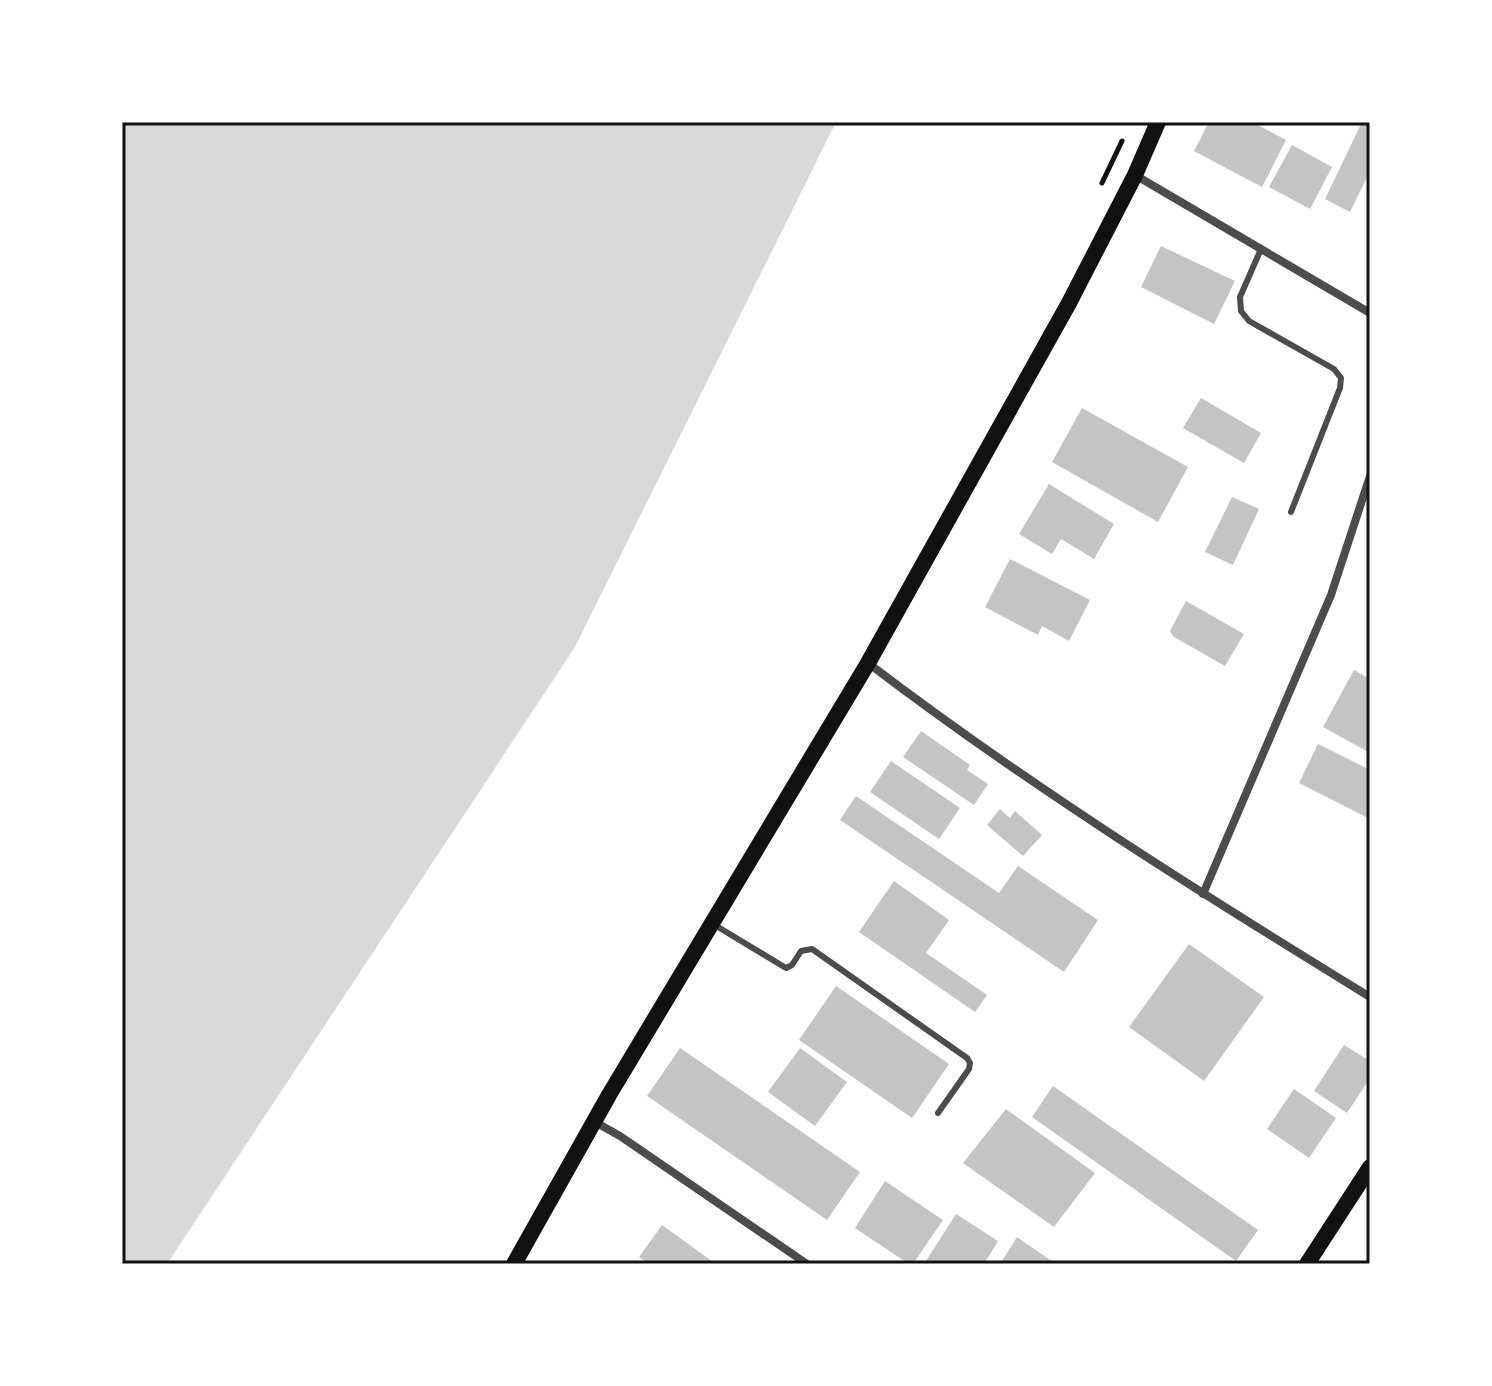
<svg xmlns="http://www.w3.org/2000/svg" width="1492" height="1386" viewBox="0 0 1492 1386" font-family="'Asap Condensed',sans-serif">
<style>
.water{fill:#d9d9d9}
.building{fill:#c4c4c4}
.lines{fill:none;stroke-linecap:round;stroke-linejoin:round}
.path{stroke:#111;stroke-width:5}
.service{stroke:#4c4c4c;stroke-width:6}
.minor{stroke:#4c4c4c;stroke-width:8}
.secondary{stroke:#111;stroke-width:16}
.neatline{fill:none;stroke:#111;stroke-width:3}
</style>
<rect width="100%" height="100%" fill="#fff"/>
<!-- water -->
<polygon class="water" points="122,122 836,122 575,647 167,1264 122,1264"/>
<!-- building -->
<g class="building">
<polygon points="1209,122 1252,122 1286,140 1262,187 1194,151"/>
<polygon points="1362,122 1370,122 1370,171 1350,212 1325,199"/>
<polygon points="1292,145 1332,167 1310,209 1269,187"/>
<polygon points="1161,246 1235,281 1214,324 1141,287"/>
<polygon points="1201,398 1261,433 1244,463 1183,428"/>
<polygon points="1082,408 1188,467 1158,522 1052,462"/>
<polygon points="1049,484 1114,524 1094,559 1061,539 1052,554 1019,534"/>
<polygon points="1232,497 1259,509 1233,565 1205,552"/>
<polygon points="1010,559 1090,600 1069,641 1042,626 1038,635 985,607"/>
<polygon points="1186,601 1244,634 1225,666 1174,637 1170,631"/>
<polygon points="1354,670 1370,679 1370,753 1323,727"/>
<polygon points="921,731 970,765 967,770 988,784 974,805 903,757"/>
<polygon points="1318,744 1370,770 1370,819 1299,783"/>
<polygon points="891,761 960,808 939,839 870,792"/>
<polygon points="856,796 999,893 1018,866 1098,920 1064,972 840,820"/>
<polygon points="1000,809 1010,818 1015,811 1042,835 1023,856 987,825"/>
<polygon points="894,881 949,920 926,953 987,995 975,1012 859,932"/>
<polygon points="1189,944 1264,997 1204,1081 1129,1027"/>
<polygon points="836,986 949,1064 912,1118 799,1040"/>
<polygon points="1344,1045 1370,1061 1370,1078 1347,1113 1314,1091"/>
<polygon points="680,1048 860,1172 827,1220 647,1096"/>
<polygon points="800,1048 847,1082 815,1126 768,1092"/>
<polygon points="1053,1086 1258,1230 1236,1261 1032,1117"/>
<polygon points="1294,1089 1336,1118 1309,1158 1267,1129"/>
<polygon points="1006,1109 1095,1173 1054,1227 963,1163"/>
<polygon points="885,1181 943,1220 913,1264 909,1264 855,1228"/>
<polygon points="956,1214 998,1241 984,1264 924,1264"/>
<polygon points="662,1225 716,1264 649,1264 639,1257"/>
<polygon points="1017,1237 1056,1264 1000,1264"/>
</g>
<g class="lines">
<!-- path -->
<polyline class="path" points="1102,183 1122,141"/>
<!-- service -->
<g class="service">
<polyline points="1261,249 1240,297 1241,311 1249,321 1334,369 1341,378 1340,388 1291,512"/>
<polyline points="713,924 786,968 792,965 801,951 812,949 967,1058 970,1063 969,1069 938,1113"/>
</g>
<!-- minor -->
<g class="minor">
<polyline points="1135,175 1370,313"/>
<path d="M868,663C1028,785 1199,892 1370,997"/>
<polyline points="1203,894 1331,595 1370,476"/>
<polyline points="595,1122 620,1136 807,1264"/>
</g>
<!-- secondary -->
<g class="secondary">
<polyline points="514,1264 609,1095 868,663 1069,303 1135,175 1158,122"/>
<polyline points="1307,1264 1370,1167"/>
</g>
</g>
<!-- border -->
<rect width="1492" height="1386" fill="none" stroke="#ffffff" stroke-width="248"/>
<rect x="124" y="124" width="1244" height="1138" class="neatline"/>
</svg>
